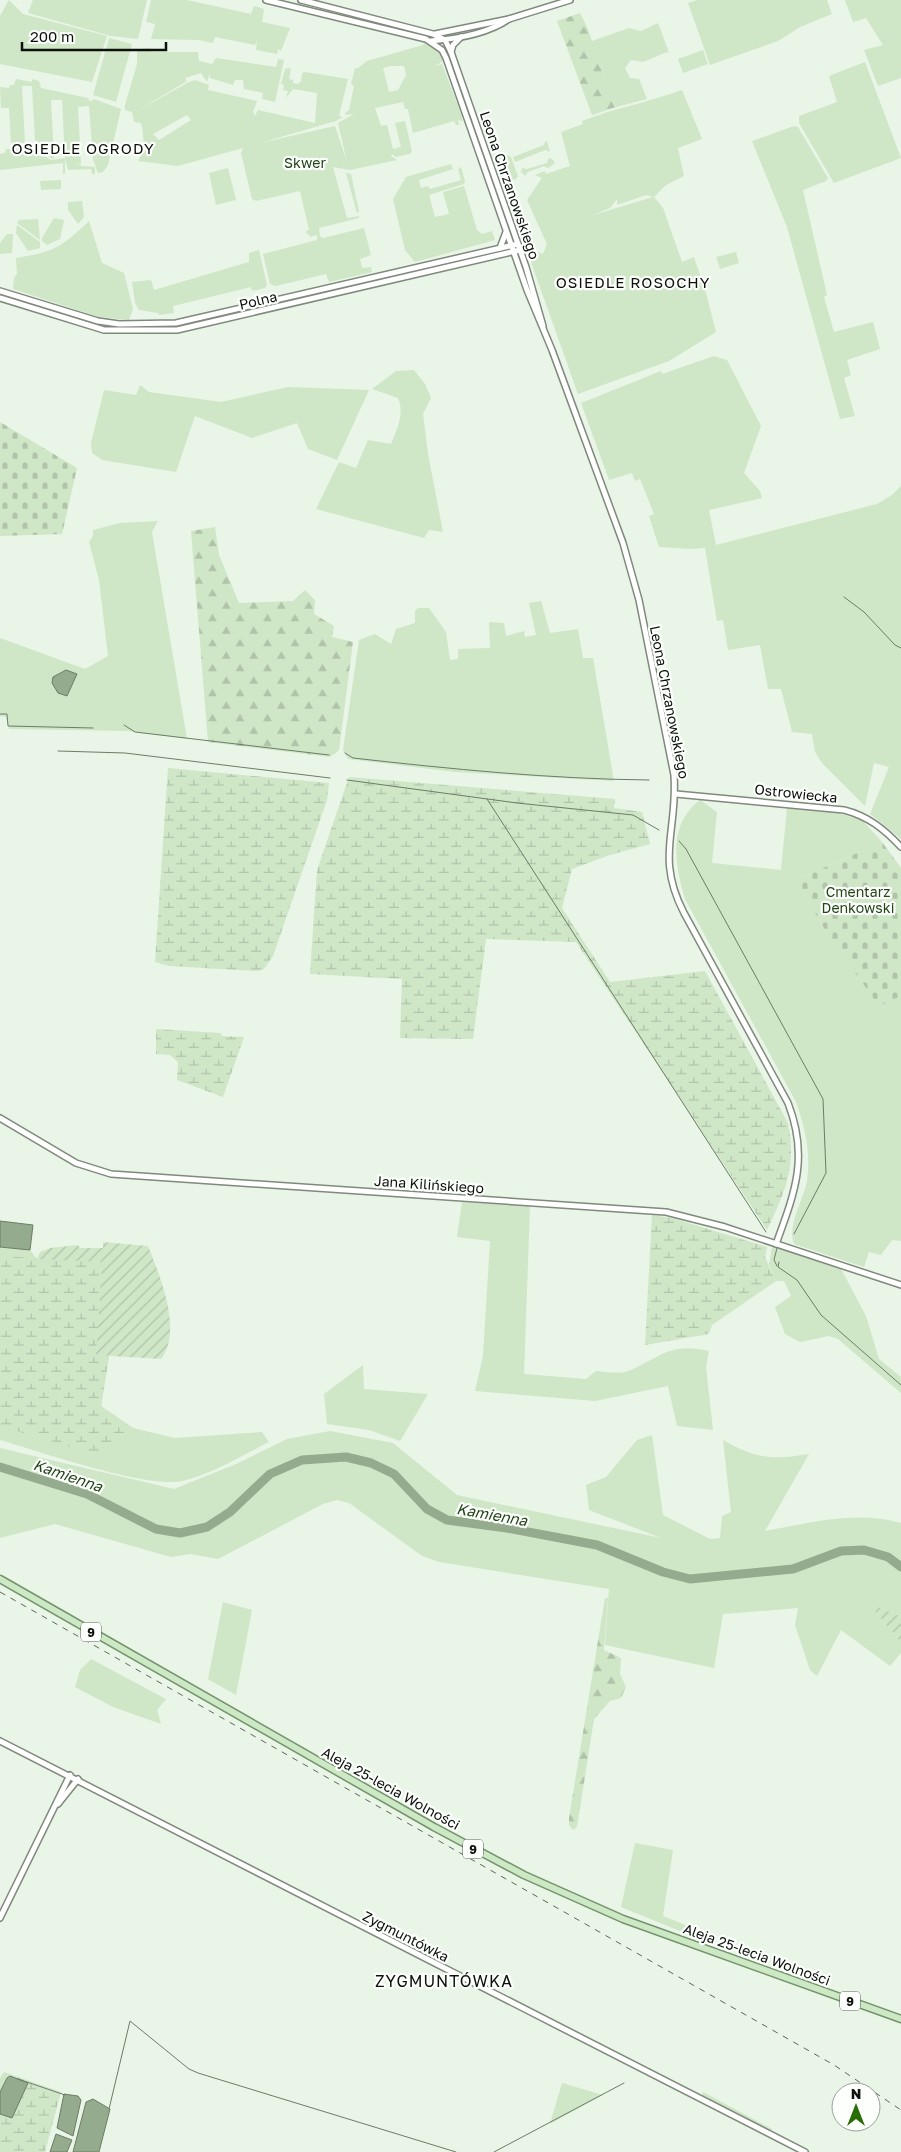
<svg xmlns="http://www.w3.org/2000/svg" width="901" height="2152" viewBox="0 0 901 2152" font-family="'Golos Text',sans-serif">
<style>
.green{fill:#cfe6c7;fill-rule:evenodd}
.forest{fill:url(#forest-firs)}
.wetland{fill:url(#wetland-marsh)}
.cemetery{fill:url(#cemetery-stones)}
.garden{fill:url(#garden-furrows)}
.water{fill:#94ab8d;stroke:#6c7d66}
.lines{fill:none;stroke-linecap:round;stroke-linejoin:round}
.stream{stroke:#6c7d66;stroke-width:1}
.river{stroke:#94ab8d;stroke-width:9}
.tertiary-casing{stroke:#7f897c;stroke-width:8}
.primary-casing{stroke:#74936b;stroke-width:9}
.tertiary{stroke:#fff;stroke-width:5}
.primary{stroke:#cde8c5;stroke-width:6}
.rail{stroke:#5f665d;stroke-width:1;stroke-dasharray:6 6;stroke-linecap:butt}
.labels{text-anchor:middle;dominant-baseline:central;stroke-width:4.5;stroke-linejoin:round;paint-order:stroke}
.shield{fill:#fcfffc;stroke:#555854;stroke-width:1}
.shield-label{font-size:12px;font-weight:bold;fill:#0d110c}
.park-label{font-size:14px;fill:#234418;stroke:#fcfffc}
.street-label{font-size:14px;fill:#0d110c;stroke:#fcfffc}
.neighbourhood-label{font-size:15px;letter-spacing:1px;fill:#0d110c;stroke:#fcfffc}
.water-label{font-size:15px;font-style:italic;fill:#234418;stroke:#fcfffc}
.quarter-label{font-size:16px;letter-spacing:1px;fill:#0d110c;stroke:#fcfffc}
</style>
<defs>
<pattern id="forest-firs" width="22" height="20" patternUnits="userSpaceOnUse" patternTransform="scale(1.25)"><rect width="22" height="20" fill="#cfe6c7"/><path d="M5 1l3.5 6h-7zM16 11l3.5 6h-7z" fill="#b1c4aa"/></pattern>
<pattern id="wetland-marsh" width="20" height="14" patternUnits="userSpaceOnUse" patternTransform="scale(1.25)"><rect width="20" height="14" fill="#cfe6c7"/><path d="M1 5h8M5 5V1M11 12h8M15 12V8" fill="none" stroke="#b1c4aa"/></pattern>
<pattern id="cemetery-stones" width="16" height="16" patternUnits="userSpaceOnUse" patternTransform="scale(1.25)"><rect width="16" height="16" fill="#cfe6c7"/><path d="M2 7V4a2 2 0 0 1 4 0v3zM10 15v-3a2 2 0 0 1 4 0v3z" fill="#b1c4aa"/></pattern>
<pattern id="garden-furrows" width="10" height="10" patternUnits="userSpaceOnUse" patternTransform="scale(1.25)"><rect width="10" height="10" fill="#cfe6c7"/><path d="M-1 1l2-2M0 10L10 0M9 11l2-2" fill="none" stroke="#b1c4aa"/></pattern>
</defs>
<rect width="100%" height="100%" fill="#e9f5e6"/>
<!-- green -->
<g class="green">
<polygon points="9,0 23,14 107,36 92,82 0,64 0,16"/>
<polygon points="33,0 147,0 138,39 111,36 28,13"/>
<polygon points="151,0 187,0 251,14 254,6 264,9 262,22 290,28 281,51 278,49 277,54 256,50 257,39 255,45 215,37 213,43 199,40 151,39 155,24 146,22"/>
<polygon points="697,0 827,0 832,14 800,27 778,41 710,65 688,3"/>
<polygon points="845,0 901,0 901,78 878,86 864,50 883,45 866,18 853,22"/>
<polygon points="658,23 669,53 667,52 643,62 631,60 625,68 630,78 639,79 647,99 616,107 592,41 629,28 641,31"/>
<polygon points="109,38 132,44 116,102 93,95"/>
<path d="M426,39L431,41L446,58L436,66L442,64L462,116V122L458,119L459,125H456L454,121L413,133L408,109H405L403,102L375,108L381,126L387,125L393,149L401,147L395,123L405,121L412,151L410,154L396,157L392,154L391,156L397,160L350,170L333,167L347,218L359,216V218L319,228L320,236L323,238L364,228L371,255L360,259L362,268L371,267L372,272L329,282L326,274L276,286L270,284L263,254L317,240V235L310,237L309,234L307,235L306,231L309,230L300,191L256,201L252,199L241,153L243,148L178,166L138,161C145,150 144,133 141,123L134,122L132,112L125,110V105L137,64V52L141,49L150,48L151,52H198L199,61L212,64L216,58L276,67L278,59L284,60L275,102L262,99L263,93L244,89L243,80H235L233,85L210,78V73L207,82L201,73L185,78L187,81L135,112L187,83L195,80L209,85L208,90L257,101L253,112L255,116L258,110L315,123L317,93L293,89L286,98L288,91L283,90L284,85L281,84L285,69L291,68L289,79L293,80V83L298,84L301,81L302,73L305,72L348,79L339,116L343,117L336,121L260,143L335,126L347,162L338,123L354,114L346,115L345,113L349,110L354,86L351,84L355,68H358L367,61L423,45ZM390,66H404L406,75L398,90L389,92L383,68ZM187,115L191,120L159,140L153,134Z"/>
<polygon points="703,50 708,64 683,73 678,59"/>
<polygon points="865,62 901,158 834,183 799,123 799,116 837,102 829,76"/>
<polygon points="16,79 32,82 32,79 39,81 41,88 88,98 90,102 94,99 121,109 108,165 103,172 98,173 93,159 89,106 78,107 81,165 74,162 81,166 95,167 95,174 92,174 91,169 68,170 65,158 65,174 63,174 63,163 0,170 0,154 5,153 6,149 34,149 51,160 65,158 62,100 51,100 54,157 52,159 39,148 38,142 35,140 32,86 22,86 25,143 11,143 9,108 1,108 0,87 9,88 10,85 14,85"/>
<path d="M682,90L702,139L678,148L684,176L666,185L654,197L663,208L682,262L694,257L706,293L716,332L669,361L578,394L532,265L529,249L543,254L547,244L527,200L542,178L535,175L545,171L546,174L570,166L561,132L583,124L582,121C615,108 649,102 682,90ZM646,195L653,197L593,215L610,208L617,199V205Z"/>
<polygon points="794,126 798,127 828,178 826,181 803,190 827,295 824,297 834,332 873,322 880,349 847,360 851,375 844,378 855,416 840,419 787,227 752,141"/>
<polygon points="547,141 550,152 545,150 515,162 513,157 544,145 545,142"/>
<polygon points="508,155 511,157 518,176 516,179 505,183 496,159"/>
<polygon points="551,158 555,163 548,168 544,166 528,172 525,176 521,172 522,168 527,169 547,163 548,159"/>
<polygon points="451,164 453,169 419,180 421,188 428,186 430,189 461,180 458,169 461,167 465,181 464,184 429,195 435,217 449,214 443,192 464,186 477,230 482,234 492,231 495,240 415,262 405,250 393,199 406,177"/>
<polygon points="228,168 236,200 216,205 209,173"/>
<polygon points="346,173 351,174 359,212 357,213"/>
<polygon points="61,180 61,189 41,190 40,181"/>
<polygon points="82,201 84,217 78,224 68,210 68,202"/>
<polygon points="54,218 64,220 60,239 47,245 42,241 42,238"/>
<polygon points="38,219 40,240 17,223 19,220"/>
<path d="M89,221L102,263L124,273L133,309L129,320L99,317L13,289L14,278L17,274L16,258C54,252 62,247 89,221Z"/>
<polygon points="17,225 40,242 40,248 28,251 16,233"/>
<polygon points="7,234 13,234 12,253 0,254 0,243"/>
<polygon points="259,250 267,285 265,288 252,291 251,287 173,306 174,313 159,315 158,313 139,310 135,303 132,282 151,280 154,290 249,262 249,253"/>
<polygon points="736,252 739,263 720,269 716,257"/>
<polygon points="714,356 727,360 761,426 744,473 760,491 762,498 709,510 716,545 877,504 892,495 901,486 901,839 870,814 889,767 874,763 865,806 822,763 815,752 812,734 792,732 781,689 768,689 760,645 728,650 723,620 717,621 705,548 691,549 659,547 649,516 654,514 640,479 635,481 632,473 609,480 581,403 661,371 662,374"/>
<path d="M414,370L425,384L431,398L423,414L428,454L443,532L429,530L424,538L316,509L339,462L356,468L368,440L391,444C397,429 405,413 398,398L372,389L396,371Z"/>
<polygon points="140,385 149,392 221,402 288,387 369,390 337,460 308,449 297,423 252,438 195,416 176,472 102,460 92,453 91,443 104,390 136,395"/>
<polygon points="158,521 152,532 187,739 128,731 9,729 6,717 0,716 0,638 85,669 108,656 99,580 89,542 93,536 93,530 120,523"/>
<polygon points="541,601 550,633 578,629 583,658 593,658 614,781 455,772 348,759 343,750 359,640 375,634 391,644 396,629 415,623 415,611 418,608 429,608 446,632 450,660 458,659 458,649 490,648 489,622 504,623 506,636 524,631 525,637 536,635 529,603"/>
<path d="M700,800L717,812L712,863L781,870L787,808L837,813L862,820L882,842L796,880L828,935L879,1005L901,996V1241L892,1240L881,1255L869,1252L864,1267L794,1244C787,1224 803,1202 807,1181C811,1153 805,1128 796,1102L685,899C675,865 667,825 700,800Z"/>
<path d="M462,1202L530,1206L524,1374L586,1379L596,1371C607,1372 620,1375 631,1370C661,1356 672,1342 709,1351L706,1367L713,1430L677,1426L668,1386L595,1401L475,1391L483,1356L490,1241L457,1237Z"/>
<path d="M0,1247L30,1250L37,1259L102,1262L96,1355L109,1356L101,1407L133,1428L175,1438L262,1432L269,1442C241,1456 212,1474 182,1481C148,1489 38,1451 0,1440Z"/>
<polygon points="772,1247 840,1267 866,1316 879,1359 901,1377 901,1393 838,1339 829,1336 800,1342 785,1334 775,1307 791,1296 784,1281 776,1281 769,1264"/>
<polygon points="363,1365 364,1389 428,1394 400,1441 369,1430 327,1424 324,1394"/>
<path d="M330,1431L393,1443L457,1495L661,1538L589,1510L586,1485L606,1477L637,1440L652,1435L663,1515L710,1539L720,1538L722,1516L731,1512L723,1440C756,1459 772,1460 809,1454L765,1531C810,1523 856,1510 901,1523V1617L879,1607L875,1612L901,1642V1653L890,1666L841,1630L817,1676L810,1670L795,1625L798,1608L723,1614L714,1668L605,1645L609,1589L439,1562L422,1556L349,1503L337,1500L323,1504L218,1559L190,1554L171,1557L55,1524L0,1538V1448L174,1489L236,1464L287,1439Z"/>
<polygon points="223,1602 252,1610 236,1695 208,1679"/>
<polygon points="91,1659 166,1699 157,1710 161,1724 113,1707 75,1687 80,1670"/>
<polygon points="635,1843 673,1850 663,1916 698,1930 697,1938 621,1907"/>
<polygon points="562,2083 603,2095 550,2124"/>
<polygon points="703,2092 772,2129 771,2131 702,2096"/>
</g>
<!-- forest -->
<g class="forest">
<polygon points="580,13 587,27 616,107 592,115 557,21"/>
<polygon points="215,527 219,555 239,603 293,601 305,590 315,600 314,614 334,626 332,637 353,642 339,750 330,757 208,742 191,531"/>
<polygon points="605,1598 608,1598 604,1650 621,1658 620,1674 626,1687 621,1698 610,1701 594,1719 577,1827 573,1830 569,1825 569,1818"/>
</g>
<!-- wetland -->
<g class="wetland">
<polygon points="168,768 329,783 327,800 273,956 264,969 258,971 169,966 155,962"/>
<path d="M349,777L615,799L614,808L642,812L650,844L610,855L572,869L562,908L610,982L705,971L788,1123C797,1166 785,1192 767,1230L576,942L486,939L473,1039L400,1038L402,979L310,974L317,870Z"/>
<polygon points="156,1029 221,1033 222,1036 244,1037 223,1097 177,1080 178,1062 170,1055 156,1054"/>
<polygon points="652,1215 672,1218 767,1247 765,1257 776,1281 712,1325 709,1334 645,1345"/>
<polygon points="0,1256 102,1262 96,1355 109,1356 101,1406 133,1428 109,1454 81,1450 0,1426"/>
<polygon points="4,2072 61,2092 45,2152 0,2152 0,2109 10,2077 6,2078 0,2092 0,2078"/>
</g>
<!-- cemetery -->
<g class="cemetery">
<polygon points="0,422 77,468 62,534 0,536"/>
<polygon points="882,842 901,868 901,996 879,1006 828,935 796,880"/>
</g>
<!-- garden -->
<g class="garden">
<path d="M103,1242L148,1246C160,1276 183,1330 161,1359L96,1355L102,1262L37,1259L40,1252L50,1248L78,1245L80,1248H103Z"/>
<polygon points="879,1607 901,1617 901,1642 875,1612"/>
</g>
<!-- water -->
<g class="water">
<polygon points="66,670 77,674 67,696 58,693 52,683 53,677"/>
<polygon points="0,1221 33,1225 30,1250 0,1247"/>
<polygon points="10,2076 28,2083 12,2118 0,2114 0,2092 7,2078"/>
<polygon points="64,2094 78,2096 81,2100 73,2136 57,2128"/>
<polygon points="93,2099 110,2109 99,2152 73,2152 86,2102"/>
<polygon points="56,2134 72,2140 67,2152 50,2152"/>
</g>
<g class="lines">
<!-- stream -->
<g class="stream">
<polyline points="844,597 864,612 895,645 901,648"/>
<polyline points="0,714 7,714 8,726 93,728"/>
<polyline points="124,725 135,732 329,755"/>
<polyline points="58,751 125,753 330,778"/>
<path d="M345,753L353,758C451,769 550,779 649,780"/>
<polyline points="347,780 517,803 633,815 659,830"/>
<polyline points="487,799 766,1232"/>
<polyline points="679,841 686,849 823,1099 826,1173 794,1234"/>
<polyline points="777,1248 774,1260 777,1266"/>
<polyline points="779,1262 778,1267 797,1280 821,1315 901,1385"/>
<polyline points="18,2079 65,2095"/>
<polyline points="109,2109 130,2021 189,2069 198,2073 456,2152"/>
<polyline points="494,2152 624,2083"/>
</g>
<!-- river -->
<polyline class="river" points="0,1467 87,1494 156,1529 180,1533 207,1527 230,1512 270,1474 302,1460 346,1457 371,1463 394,1474 427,1509 447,1520 507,1528 597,1545 663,1572 690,1579 793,1569 841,1551 864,1550 888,1557 901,1567"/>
<!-- tertiary casing -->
<g class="tertiary-casing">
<g id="tertiary">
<path d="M266,0L426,39L442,50L446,58L527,290L552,350L623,543L639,600L674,775C678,831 655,857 684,913L788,1103C809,1157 795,1192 776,1244"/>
<polyline points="301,0 433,34 445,40 451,52 526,267 543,326"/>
<polyline points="435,34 509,19 570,0"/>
<path d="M431,41C456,39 489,33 509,19"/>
<polyline points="451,52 453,45 461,37"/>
<polyline points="500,248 506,232"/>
<polyline points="0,291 98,321 119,324 176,323 518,244"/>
<polyline points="0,298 104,330 177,330 520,250"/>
<path d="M676,794L844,810C868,816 884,829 901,847"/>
<polyline points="0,1118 76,1163 111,1174 666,1212 725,1227 901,1285"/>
<polyline points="0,1741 805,2152"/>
<polyline points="58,1804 78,1779"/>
<polyline points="0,1918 70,1775"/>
</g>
</g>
<!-- primary casing -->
<g class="primary-casing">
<polyline id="primary" points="0,1579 434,1827 524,1875 623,1919 901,2019"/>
</g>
<!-- tertiary -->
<use href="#tertiary" class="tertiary"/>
<!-- primary -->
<use href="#primary" class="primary"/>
<!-- rail -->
<polyline class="rail" points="0,1592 834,2065 901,2110"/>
</g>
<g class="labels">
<!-- shield labels -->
<g class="shield">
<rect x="81" y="1622.5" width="20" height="19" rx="4"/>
<rect x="463" y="1839.5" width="20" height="19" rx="4"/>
<rect x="840" y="1991.5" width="20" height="19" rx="4"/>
</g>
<g class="shield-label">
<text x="91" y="1632">9</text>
<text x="473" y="1849">9</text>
<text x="850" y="2001">9</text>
</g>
<!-- park labels -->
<g class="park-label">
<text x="305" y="162">Skwer</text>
<text x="858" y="891">Cmentarz<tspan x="858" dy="16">Denkowski</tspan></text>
</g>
<!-- street labels -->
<g class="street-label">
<text transform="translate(510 185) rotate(71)">Leona Chrzanowskiego</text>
<text transform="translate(258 300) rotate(-13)">Polna</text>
<text transform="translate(670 702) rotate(79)">Leona Chrzanowskiego</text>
<text transform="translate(796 793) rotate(6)">Ostrowiecka</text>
<text transform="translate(429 1184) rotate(4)">Jana Kilińskiego</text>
<text transform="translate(391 1788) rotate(29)">Aleja 25-lecia Wolności</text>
<text transform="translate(406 1936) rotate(27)">Zygmuntówka</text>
<text transform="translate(757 1954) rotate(20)">Aleja 25-lecia Wolności</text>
</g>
<!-- neighbourhood labels -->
<g class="neighbourhood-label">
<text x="83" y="148">OSIEDLE OGRODY</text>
<text x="633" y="282">OSIEDLE ROSOCHY</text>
</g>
<!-- water labels -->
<g class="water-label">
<text transform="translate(68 1475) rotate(19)">Kamienna</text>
<text transform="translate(492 1514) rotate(10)">Kamienna</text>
</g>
<!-- quarter labels -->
<g class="quarter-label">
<text x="444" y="1981">ZYGMUNTÓWKA</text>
</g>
</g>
<!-- north arrow -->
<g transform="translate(856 2107)"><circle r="24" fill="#fcfffc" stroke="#9ca09c"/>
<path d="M0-4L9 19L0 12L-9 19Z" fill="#286c03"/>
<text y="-8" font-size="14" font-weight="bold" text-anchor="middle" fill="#0d110c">N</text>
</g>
<!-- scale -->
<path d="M22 42v8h144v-8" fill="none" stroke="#0d110c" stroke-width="2.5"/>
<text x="30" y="42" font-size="15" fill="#0d110c" stroke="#fcfffc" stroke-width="4" paint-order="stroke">200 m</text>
</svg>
